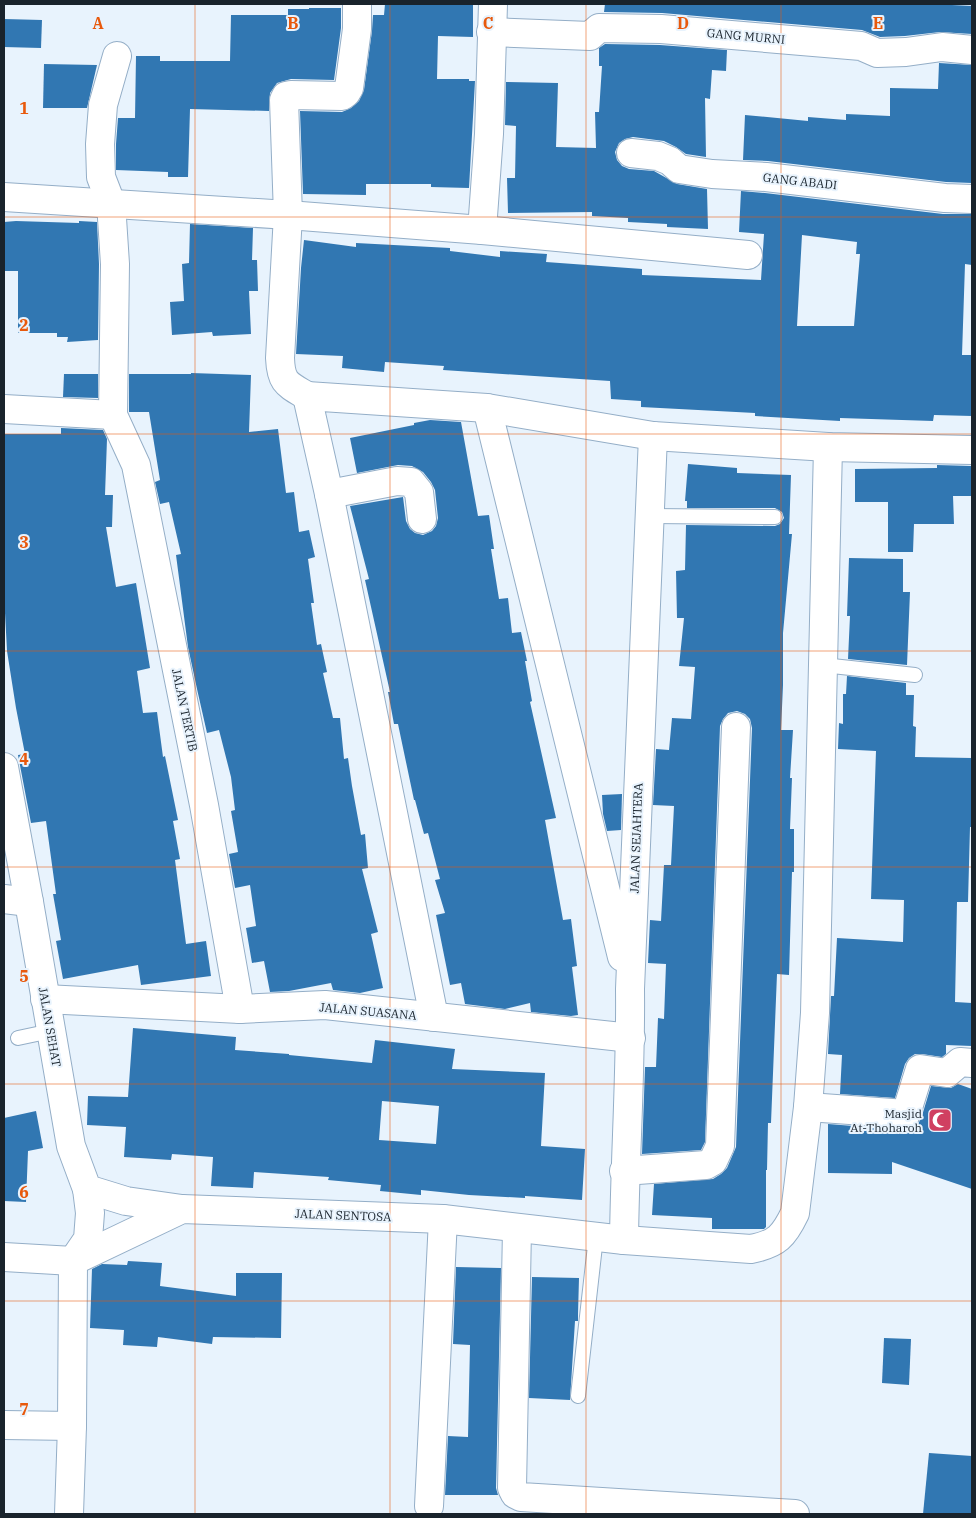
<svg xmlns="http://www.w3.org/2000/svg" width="976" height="1518" viewBox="0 0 976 1518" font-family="'IBM Plex Serif',serif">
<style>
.building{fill:#3177b2;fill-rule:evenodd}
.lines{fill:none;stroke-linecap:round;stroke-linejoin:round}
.service-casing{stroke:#94aec7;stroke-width:16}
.minor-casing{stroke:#94aec7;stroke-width:30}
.service{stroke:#fff;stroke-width:14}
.minor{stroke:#fff;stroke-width:28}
.grid{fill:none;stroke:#e8590c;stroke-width:1;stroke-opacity:0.55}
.labels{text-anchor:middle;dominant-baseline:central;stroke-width:4;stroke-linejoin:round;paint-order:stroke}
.street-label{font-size:12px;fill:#19232c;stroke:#e8f3fd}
.poi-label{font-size:12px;fill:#19232c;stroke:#e8f3fd;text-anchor:end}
.grid-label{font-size:16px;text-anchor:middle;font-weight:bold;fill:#e8590c;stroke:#e8f3fd;stroke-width:4;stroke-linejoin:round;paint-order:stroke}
</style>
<rect width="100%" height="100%" fill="#e8f3fd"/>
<!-- building -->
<g class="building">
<polygon points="385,4 473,4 473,37 438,36 437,79 469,79 469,81 475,81 469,188 431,187 431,184 366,184 366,195 303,194 300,111 342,112 351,108 359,101 364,90 372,31 373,15 384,15"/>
<polygon points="605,4 932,4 972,6 972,34 940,32 905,36 880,37 862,30 662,13 604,12"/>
<polygon points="309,8 341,8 341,28 334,80 291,79 277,83 270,93 269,111 190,109 188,177 168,177 168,172 116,170 116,144 118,118 135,118 136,56 160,56 160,61 230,61 231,15 288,15 288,9 309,9"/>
<polygon points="4,19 42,20 41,48 4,47"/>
<polygon points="605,44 660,45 727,50 726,71 712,70 710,99 705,98 706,157 686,154 676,147 664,141 633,137 625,139 619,143 615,152 617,160 622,166 629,169 654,171 677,184 707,189 708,229 667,227 667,224 628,222 628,218 592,216 592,212 508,213 507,178 515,178 516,126 505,125 506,82 558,83 556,147 596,148 595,112 599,112 602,66 599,66 599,48"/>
<polygon points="939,63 972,65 972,183 946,182 768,161 743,160 745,115 808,121 808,117 846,120 846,114 890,116 890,88 938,89"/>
<polygon points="44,64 97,65 87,108 43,108"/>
<path d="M741,191L765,193L943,214H972V265L965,264L962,355H972V416L934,415L933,421L840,418V421L755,416V413L641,407V401L611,399L610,381L443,370L444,366L385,362L384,372L342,368L343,356L296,354L301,268L304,240L356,247V243L450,248V251L500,257V251L547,254L546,262L642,269V275L761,280L764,234L739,232ZM802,235L857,242L856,254H860L854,326H797Z"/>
<polygon points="16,221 79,223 79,221 97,222 99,264 98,340 67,342 68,337 57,337 57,333 18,333 18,271 4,271 4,222"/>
<polygon points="190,224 253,228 252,260 257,260 258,291 249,291 251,334 213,336 212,332 172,335 170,302 184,301 182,264 189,263"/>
<polygon points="191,373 251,375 249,432 278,429 286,493 294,492 299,532 309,530 315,557 308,559 314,603 311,603 317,645 321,644 327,672 323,673 333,718 340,718 344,759 348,758 352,786 361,835 365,834 368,868 362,869 378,932 371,934 383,988 360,993 333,990 331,983 289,991 270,992 264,961 252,963 246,928 256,926 250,885 235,888 229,854 238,852 231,811 235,810 231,777 219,730 207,733 197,689 188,647 176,555 181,554 169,502 160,504 155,482 160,480 149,412 129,412 129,374 191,374"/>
<polygon points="64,374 98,374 98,398 63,397"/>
<polygon points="430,420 461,422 478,516 489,515 494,549 491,549 499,599 508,598 512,633 521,632 527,661 525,661 532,701 530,702 556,818 545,820 563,920 571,919 577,966 572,967 578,1015 571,1016 531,1012 530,1003 505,1009 465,1004 461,983 450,985 436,915 445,913 435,880 440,879 428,833 424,834 415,800 414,800 398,724 394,724 388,692 390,692 365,580 369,579 350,506 403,497 406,521 410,529 415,533 423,535 432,531 436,526 438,518 435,490 431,482 423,472 412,466 398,465 357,473 350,438 414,425 414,423"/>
<polygon points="61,428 103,430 107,439 105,495 113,495 112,527 106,527 116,587 136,583 150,668 137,671 143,713 157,712 163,757 165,756 178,820 173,821 180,859 175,860 186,944 206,941 211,976 141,985 138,965 63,979 56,941 61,940 53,894 56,894 46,821 31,823 18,755 25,754 16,708 7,651 4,594 4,434 61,434"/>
<polygon points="688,464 737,468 737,473 791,475 789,534 792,534 783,633 783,685 781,730 793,730 790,778 792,778 790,829 794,829 794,872 792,872 789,975 777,974 771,1123 768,1123 767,1170 766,1170 766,1227 764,1229 712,1229 712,1218 652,1215 654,1184 713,1179 721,1174 727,1168 736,1147 752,728 750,719 745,714 737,711 728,713 723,719 720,726 705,1142 701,1150 642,1154 645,1067 656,1067 658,1018 664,1019 666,964 648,963 650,920 661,921 664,865 671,865 674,806 653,805 656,749 669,750 672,718 691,719 695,667 679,666 684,618 677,618 676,571 685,570 686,525 775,526 780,524 784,518 782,512 775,508 687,508 687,501 685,501"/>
<polygon points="937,465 972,466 972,496 953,496 954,524 914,524 913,552 888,552 888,502 855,502 855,469 937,468"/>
<polygon points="849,558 903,559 903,592 910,592 907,665 848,659 850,616 847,616"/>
<polygon points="847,676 906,683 906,695 914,695 913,726 916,727 915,757 972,758 972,827 970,827 968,902 957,902 955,1002 972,1003 972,1046 946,1045 946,1054 942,1057 922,1054 915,1054 909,1058 905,1064 895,1098 840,1094 842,1055 828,1054 831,996 834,996 837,938 903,942 904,900 871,899 876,751 838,749 839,723 843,724 843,694 846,694"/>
<polygon points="622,794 621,830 607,831 603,814 602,795"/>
<path d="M133,1028L236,1037L235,1050L289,1054V1055L372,1063L375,1040L455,1049L452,1069L545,1073L541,1146L585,1149L582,1200L525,1196V1198L469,1195L421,1190V1195L380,1191L381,1185L328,1180L329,1177L254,1172L253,1188L211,1186L213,1157L172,1154L171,1160L124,1157L126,1127L87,1125L88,1096L128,1097ZM382,1101L439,1106L436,1144L379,1140Z"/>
<polygon points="958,1084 972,1089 972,1189 892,1162 892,1174 828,1173 828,1124 905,1130 911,1129 917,1125 921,1119 931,1086 951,1088"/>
<polygon points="36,1111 43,1148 28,1151 26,1202 4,1201 4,1118"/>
<polygon points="128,1261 162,1263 160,1286 236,1296 236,1273 282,1273 281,1338 213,1337 212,1344 158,1337 157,1347 123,1345 124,1330 90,1328 92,1269 102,1264 127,1265"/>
<polygon points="456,1267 501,1268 496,1488 498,1495 445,1495 448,1436 468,1437 470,1345 453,1344"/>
<polygon points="532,1277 579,1278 578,1314 578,1321 575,1321 570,1400 529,1398"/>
<polygon points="884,1338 911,1339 909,1385 882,1383"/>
<polygon points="929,1453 972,1456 972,1514 923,1514"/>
</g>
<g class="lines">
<!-- service casing -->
<g class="service-casing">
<g id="service">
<polyline points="650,516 775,517"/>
<polyline points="823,665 915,675"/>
<polyline points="18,1038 51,1031"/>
<polyline points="578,1396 596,1237"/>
</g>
</g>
<!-- minor casing -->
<g class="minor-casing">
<g id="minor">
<polyline points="491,32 590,36 599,28 661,29 861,46 877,53 906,52 942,47 972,50"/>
<polyline points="117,56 103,105 100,144 101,177 111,203 115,264 113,415 136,465 204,805 240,1009"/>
<polyline points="631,153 658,156 670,161 679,169 712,174 766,177 945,198 972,199"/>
<polyline points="4,197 288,215 482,230 748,255"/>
<polyline points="482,230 489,134 493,4"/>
<path d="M307,396C287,384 281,383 280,358L288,215L284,100L286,96L291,95L342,96L346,93L349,88L357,29V4"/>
<polyline points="487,408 622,957"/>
<polyline points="4,409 113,415"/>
<polyline points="329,494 397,481 411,482 419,492 422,519"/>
<polyline points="4,767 29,902 71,1146 87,1189 126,1201 182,1209"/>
<polyline points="4,899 29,902"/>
<polyline points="45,999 240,1009 325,1005 631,1038"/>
<polyline points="434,1017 329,494 307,396 487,408 653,436 828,447 972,450"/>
<polyline points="808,1107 906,1114 920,1069 947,1073 960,1062 972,1063"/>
<polyline points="624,1171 706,1165 713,1161 720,1146 736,727"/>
<polyline points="517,1229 512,1488 515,1494 521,1497 795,1514"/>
<path d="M624,1240C625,1156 631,1072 630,989L653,436"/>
<path d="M4,1257L73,1261L182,1209L443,1219L624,1240L751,1249C777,1244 784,1236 795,1213L808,1107L815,1013L828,447"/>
<polyline points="4,1425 72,1426"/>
<polyline points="429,1506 443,1219"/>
<polyline points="69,1514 72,1426 73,1261 88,1239 90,1213 87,1189"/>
</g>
</g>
<!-- service -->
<use href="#service" class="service"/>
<!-- minor -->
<use href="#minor" class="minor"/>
</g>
<!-- grid -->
<path class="grid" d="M195,4V1514M390,4V1514M586,4V1514M781,4V1514M4,217H972M4,434H972M4,651H972M4,867H972M4,1084H972M4,1301H972"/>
<!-- icons -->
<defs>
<g id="mosque-square" transform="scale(1.25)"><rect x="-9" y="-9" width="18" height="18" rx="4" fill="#d04061" stroke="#e8f3fd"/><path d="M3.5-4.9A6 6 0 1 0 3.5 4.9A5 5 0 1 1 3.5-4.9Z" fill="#fff"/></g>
</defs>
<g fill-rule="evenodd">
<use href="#mosque-square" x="940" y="1120"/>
</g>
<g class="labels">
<!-- street labels -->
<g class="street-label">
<text transform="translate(746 36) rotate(5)">GANG MURNI</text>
<text transform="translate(800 181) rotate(6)">GANG ABADI</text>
<text transform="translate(185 710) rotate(78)">JALAN TERTIB</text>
<text transform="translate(636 838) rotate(-88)">JALAN SEJAHTERA</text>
<text transform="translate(368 1011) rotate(5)">JALAN SUASANA</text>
<text transform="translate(50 1027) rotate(80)">JALAN SEHAT</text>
<text transform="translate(343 1215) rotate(2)">JALAN SENTOSA</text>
</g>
<!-- poi labels -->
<g class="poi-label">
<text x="922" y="1113">Masjid<tspan x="922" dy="14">At-Thoharoh</tspan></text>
</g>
</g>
<g class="grid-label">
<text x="98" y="29">A</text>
<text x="293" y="29">B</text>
<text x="488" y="29">C</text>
<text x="683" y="29">D</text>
<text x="878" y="29">E</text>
<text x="24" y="114">1</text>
<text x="24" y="331">2</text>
<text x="24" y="548">3</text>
<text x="24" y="765">4</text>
<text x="24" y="982">5</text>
<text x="24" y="1198">6</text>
<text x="24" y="1415">7</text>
</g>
<!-- border -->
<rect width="976" height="1518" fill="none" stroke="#19232c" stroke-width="10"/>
</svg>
